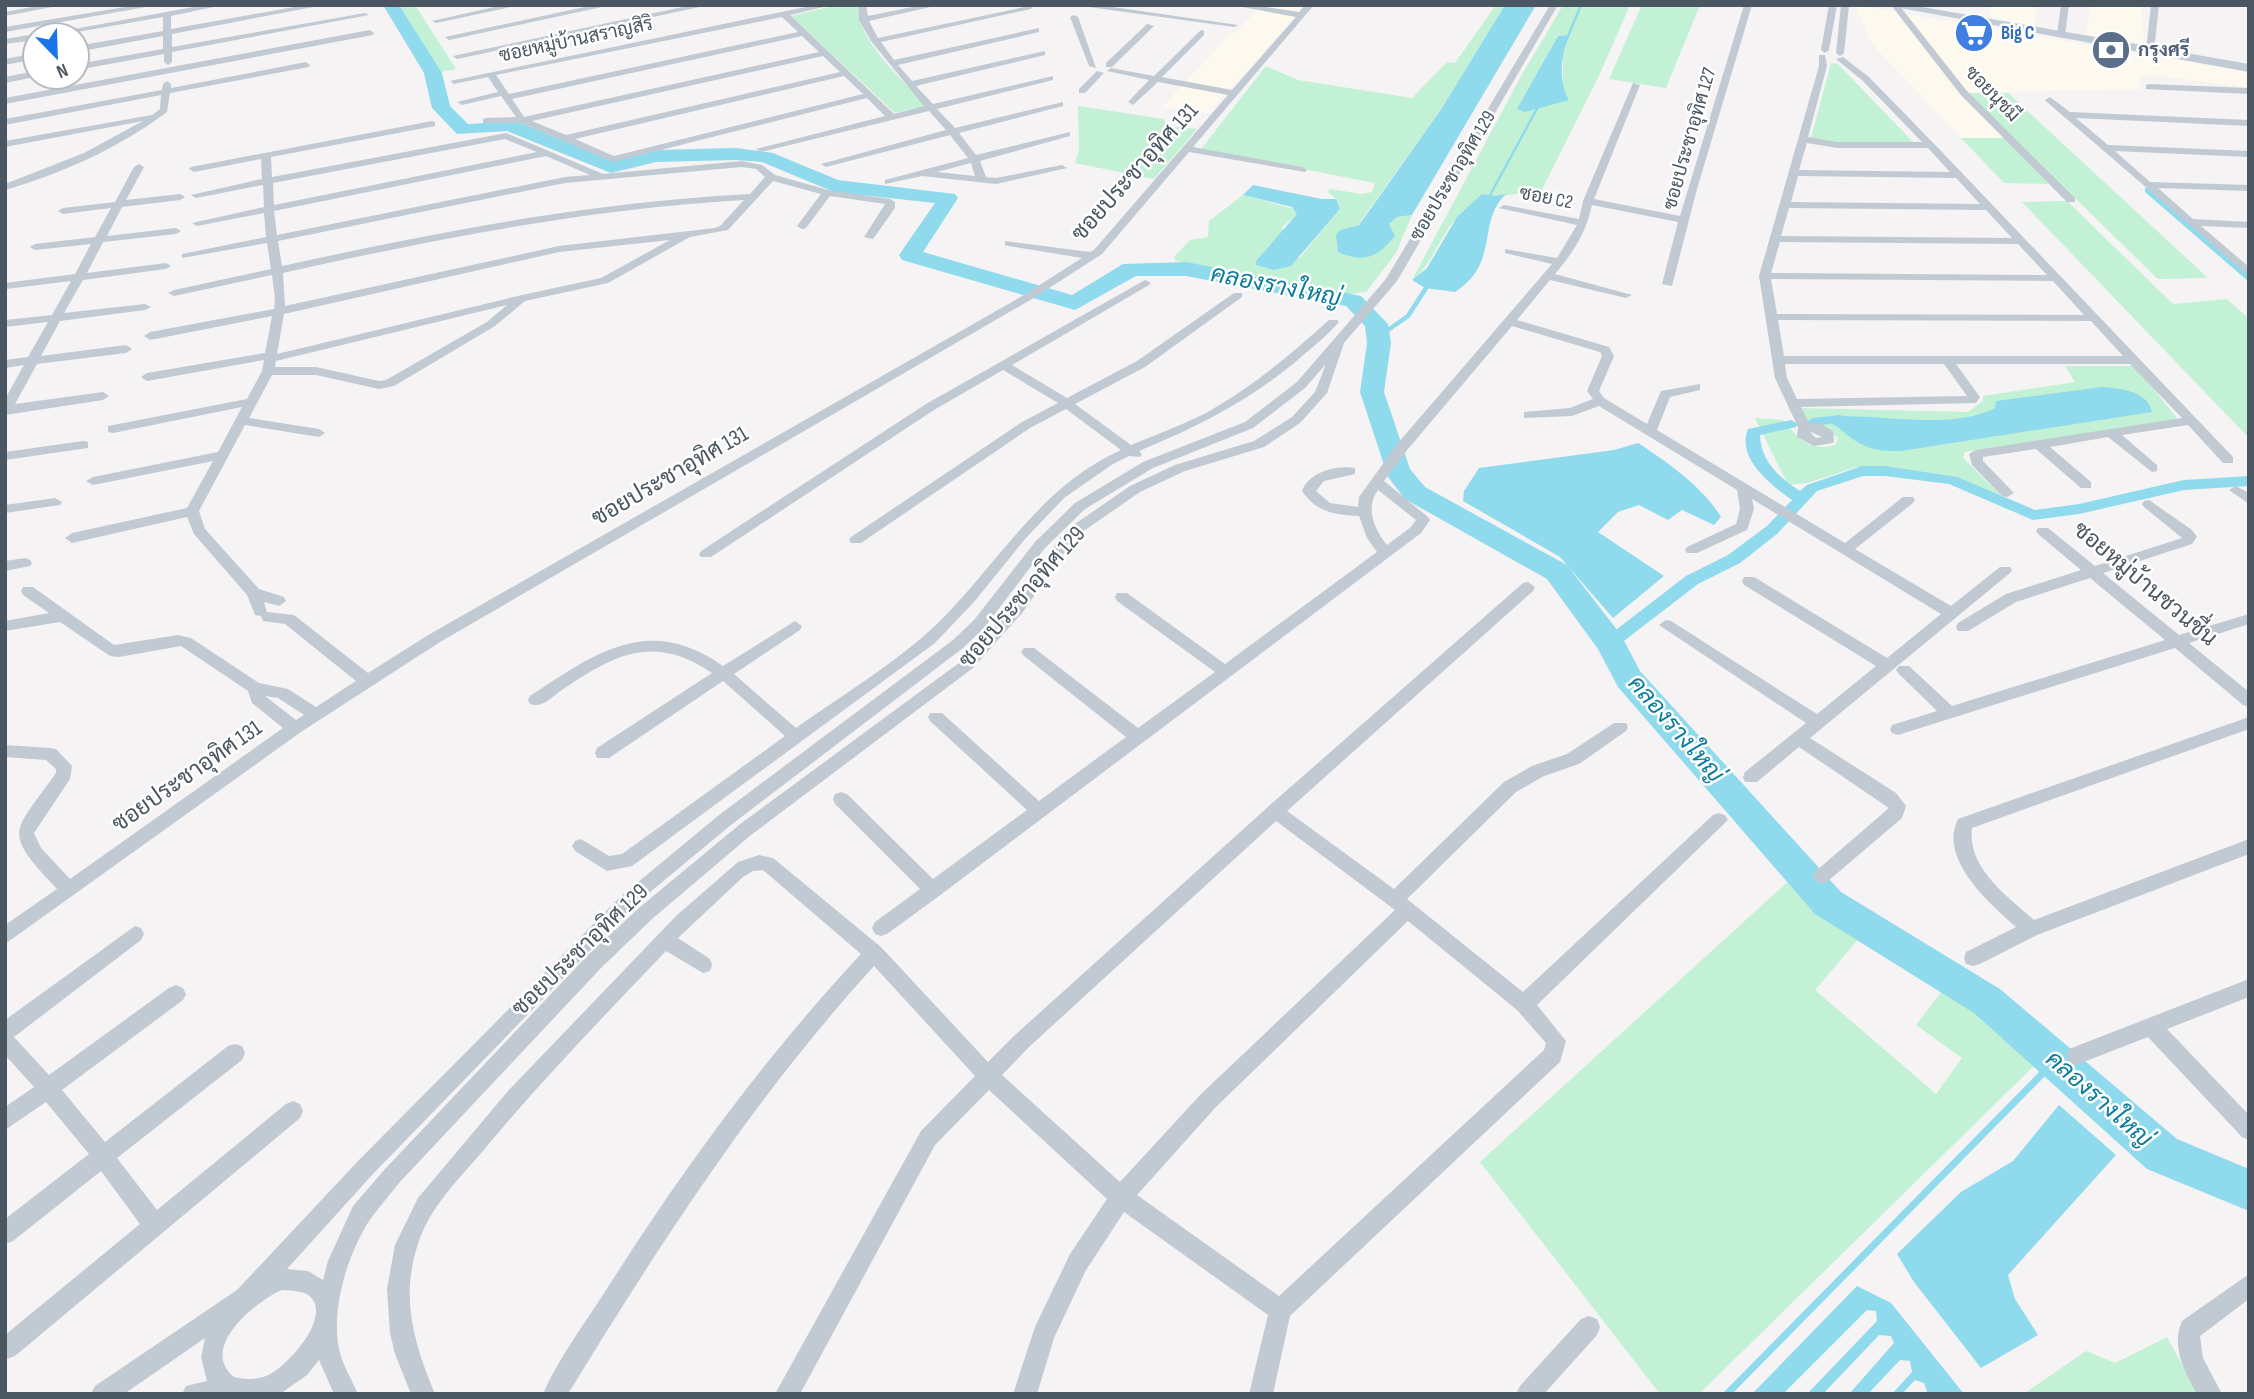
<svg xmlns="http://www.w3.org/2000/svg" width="2254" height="1399" viewBox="0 0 2254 1399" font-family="'Sofia Sans Condensed',Sarabun,sans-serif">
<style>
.commercial{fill:#fdf9ef}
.green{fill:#c3f1d5;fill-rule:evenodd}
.water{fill:#90daee}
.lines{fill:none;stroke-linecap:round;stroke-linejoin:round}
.stream-far2{stroke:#90daee;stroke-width:2.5}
.stream-far1{stroke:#90daee;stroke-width:4.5}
.stream{stroke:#90daee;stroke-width:7}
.canal{fill:#90daee;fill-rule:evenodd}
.river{fill:#90daee;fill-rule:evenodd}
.street{fill:#c1cad2;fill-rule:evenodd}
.secondary{fill:#c1cbd6;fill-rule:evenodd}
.labels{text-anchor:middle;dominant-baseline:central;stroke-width:5;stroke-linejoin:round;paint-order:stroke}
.far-shop-label{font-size:19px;font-weight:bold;fill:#366cbe;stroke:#fff;text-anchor:start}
.far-street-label{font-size:19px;fill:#4a5661;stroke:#fff}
.far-service-label{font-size:19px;font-weight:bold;fill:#4e5e75;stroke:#fff;text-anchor:start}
.street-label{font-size:23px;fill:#4a5661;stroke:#fff}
.water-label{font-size:24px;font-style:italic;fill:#0c7c9b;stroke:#fff}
</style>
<rect width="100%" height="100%" fill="#f5f3f3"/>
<!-- commercial -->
<g class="commercial">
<polygon points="1262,5 1305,5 1209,113 1162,107 1230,34 1234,34"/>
<polygon points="1855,5 2249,72 2249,88 2160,76 2138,77 2143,89 1968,93 2015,138 1961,138 1871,43"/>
<polygon points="1989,5 2036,5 2035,27 1990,17"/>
<polygon points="2091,5 2143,5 2141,14 2145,44 2086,35"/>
</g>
<!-- green -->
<g class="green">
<polygon points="399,5 415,5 456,69 441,72"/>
<path d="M837,5H857C860,45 901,77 926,106L895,113L791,16Z"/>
<polygon points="1496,5 1505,5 1442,108 1358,225 1340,230 1389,224 1397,217 1412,215 1396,253 1366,292 1341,295 1176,261 1174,257 1190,240 1208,237 1209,221 1243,195 1297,210 1298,214 1282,227 1299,259 1340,209 1336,199 1328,192 1330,189 1362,194 1372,192 1375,183 1201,149 1266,66 1298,80 1412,98 1447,62 1455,63"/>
<path d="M1563,5H1630L1598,78L1540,193C1512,193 1478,196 1457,218C1438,237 1435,262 1412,280L1520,78ZM1568,35L1563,50V91L1518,108L1558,36Z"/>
<polygon points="1642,5 1700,5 1666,88 1609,79"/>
<polygon points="1831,63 1838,64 1914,143 1824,142 1811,138"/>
<polygon points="1967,93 2008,93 2208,278 2158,279"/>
<polygon points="1078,106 1164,119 1166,126 1197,129 1154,179 1075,163 1079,149"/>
<polygon points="1961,138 2005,138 2049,184 2004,183"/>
<polygon points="2067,201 2173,304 2227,299 2249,319 2249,438 2022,202"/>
<path d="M2065,366H2135L2177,418L2171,422L1965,452L1963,458L2006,500L1955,478L1904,470L1857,467L1807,483L1788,485L1755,418L1783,420C1798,438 1809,452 1835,445L1838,438L1816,423H1806L1801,408L1968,412L1983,401V396L2075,382Z"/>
<polygon points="1793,877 1860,937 1815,990 1936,1094 1962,1058 1916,1025 1944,988 1995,1015 2042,1058 1699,1394 1660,1394 1480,1162"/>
<polygon points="2167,1337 2198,1394 2025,1393 2086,1351 2115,1363"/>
</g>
<!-- water -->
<g class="water">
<path d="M1505,5H1536L1412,215L1397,217L1389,224L1395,236C1377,258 1364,263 1338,252L1336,235L1340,230L1359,225L1379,197L1442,108Z"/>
<path d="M1569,35C1561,54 1558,82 1569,100L1525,112L1517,109L1558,36Z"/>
<polygon points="1253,185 1322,199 1336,199 1340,209 1291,266 1274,270 1256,265 1256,261 1297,214 1292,207 1243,195"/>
<path d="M1482,194L1495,196L1506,194C1476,222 1501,262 1455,292L1425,288L1412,280L1427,268L1457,217Z"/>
<path d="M2102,387C2120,388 2148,391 2152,412L1901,451C1887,451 1873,451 1861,444C1840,433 1838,420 1811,419C1868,408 1943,434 1995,408L1996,401Z"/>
<path d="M1638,443C1667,462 1703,487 1721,517L1714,525L1682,510L1668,520L1639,505L1618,512L1598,532L1664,576L1613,618L1560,557L1463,501L1464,491L1479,468L1614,450Z"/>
<polygon points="2059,1105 2116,1155 2008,1275 2015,1299 2038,1335 1981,1368 1914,1282 1897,1254 1961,1192 2013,1161"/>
<polygon points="1857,1286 1891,1303 1964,1394 1928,1394 1924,1383 1915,1380 1902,1394 1892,1394 1912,1372 1910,1361 1900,1360 1868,1394 1849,1394 1894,1343 1891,1336 1879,1335 1823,1394 1807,1394 1877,1321 1876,1311 1867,1310 1783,1394 1752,1394"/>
</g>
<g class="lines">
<!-- stream-far2 -->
<g class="stream-far2">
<polyline points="1564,46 1581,5"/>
<polyline points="1488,199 1540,103"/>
</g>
<!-- stream-far1 -->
<polyline class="stream-far1" points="1378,337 1408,316 1430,282"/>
<!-- stream -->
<polyline class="stream" points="1727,1394 2055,1061"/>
<!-- canal -->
<g class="canal">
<polygon points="2145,188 2153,188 2249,271 2249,282 2145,192"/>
<polygon points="1839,415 1844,416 1844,422 1813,426 1806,422 1813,418"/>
<path d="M1791,420L1798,424L1796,427L1760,435C1761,462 1779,477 1800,491L1807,485L1862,466H1885L1957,477L2035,510L2079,504L2184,480L2249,476V486L2184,490L2079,514L2033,520L1949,484L1885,476H1863L1817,491L1777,534L1740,563L1698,584L1616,647H1604L1602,643L1604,639L1686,576L1728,555L1767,526L1792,500C1771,485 1736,458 1748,429Z"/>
</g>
<!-- river -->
<polygon class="river" points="383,5 399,5 442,73 450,106 468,124 516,121 613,161 656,150 736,148 773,153 838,180 955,194 958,198 923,252 1072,295 1123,264 1186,262 1361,296 1388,324 1391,343 1384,392 1410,469 1425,487 1567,565 1621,635 1640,671 1841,892 2000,989 2177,1139 2249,1169 2249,1211 2147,1169 1974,1013 1815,914 1618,687 1598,649 1547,579 1405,499 1388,477 1360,392 1367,343 1365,326 1346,306 1186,276 1136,276 1075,310 902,260 899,255 935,203 834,192 762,162 736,160 656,162 611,173 507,131 457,134 432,108 424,73"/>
<!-- street -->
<g class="street">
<polygon points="43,5 63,5 5,16 5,12"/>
<polygon points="137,5 157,5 5,32 5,27"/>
<polygon points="204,5 223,5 171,16 171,29 305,5 324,5 172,34 172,47 365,13 369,15 172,52 172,62 168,65 164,62 164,54 77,70 77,64 163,49 163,36 77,52 77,46 163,31 163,17 60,35 42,35"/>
<polygon points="503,5 520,5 436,23 432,21"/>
<polygon points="594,5 611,5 449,40 445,37"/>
<polygon points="692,5 709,5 457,59 453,56"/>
<path d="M815,5H832L790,15L894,114L924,106L871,41L859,20L858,5H866L868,16L922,5H939L869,21L878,38L1034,5L1031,9L881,42L894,60L1039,28V32L898,65L912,81L1045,51V55L916,86L933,104L1053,76V80L937,109L955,128L1063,102V106L959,133L976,155L1070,132V136L980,161L986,177L996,178L1062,165L1067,168L996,184L922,176L885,184V180L968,158L950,135L826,167L821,164L946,130L929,111L761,152L756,149L885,116L867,98L613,162L521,123H483V119L486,118L516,117L501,96L462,105L457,102L498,92L488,77L454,84L450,81ZM782,17L798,32L509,94L496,75ZM802,36L819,52L524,117L512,99ZM823,56L840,72L566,135L532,121ZM844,76L863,94L614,156L575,139ZM971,163L975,176L937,172Z"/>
<polygon points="1074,5 1099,5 1238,25 1234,27"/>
<path d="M1232,5H1253L1299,12L1305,5H1314L1193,147L1302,167L1307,170L1305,172L1189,152L1102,254L1032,299L440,642L301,732L5,944V925L57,889C1,830 13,834 56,773V769L46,760L5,757V745L50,748L56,749L72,766L70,779L34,833L41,848L70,879L283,728L252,703L248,691L181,646L119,657L110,656L60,622L5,631V621L49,613L23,595L21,591L23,587H33L114,645L178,635L191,638L259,683L288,689L316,707L356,681L285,624L263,621L261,616L255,615L247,595L194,534L187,517L72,543L65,538L72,533L187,508L213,461L93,485L86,481L93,477L218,452L242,407L113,433L108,432V426L247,399L262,371L264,360L147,381L141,377L147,373L265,353L272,316L150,340L144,336L150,332L274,309L275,299L272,275L174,296L168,293L174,290L271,269L267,243L182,258V254L266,237L264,213L197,226L192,223L264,207L263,185L196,198L191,195L262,179L261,159L194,172L189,169L191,167L432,121L435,122V126L271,157L272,177L506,133L603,174L742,161L762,165L775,175L828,190L890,199L895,202V208L873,239L864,237L885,204L830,196L806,228L802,229L797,226L821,194L773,181L728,230L690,237L608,283L525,301L495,326L394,386L379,389L316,375H272L249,418L319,429L325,433L319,437L245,425L199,511L205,529L259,589L284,597L286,601L279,606L264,602L267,612L294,615L368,673L430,634L1024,295L1082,258L1009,246L1005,245V241L1090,252L1094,250L1228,95L1158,82L1133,105L1128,102L1149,80L1107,71L1111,68L1154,76L1201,30L1204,31V35L1162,77L1232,90L1296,17ZM505,139L537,152L274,205L273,183ZM546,156L590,175L565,177L277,235L274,211ZM742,167L756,169L765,177L750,194C591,202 437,232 282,266L278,241L565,183ZM744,200L720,226L715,228L559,246L285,306L283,273C435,239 587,209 744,200ZM670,240L601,278L522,295L277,354L284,314L559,252ZM507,305L487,322L386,380L379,381L316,367H275L276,361ZM265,696L278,698L304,715L296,720Z"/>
<path d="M1550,5H1558L1397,281L1344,343L1327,393L1300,423L1264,447L1185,471L1140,492L1085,530L1070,544L1023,612L973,668L751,835L652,919L601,968L399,1183C389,1196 378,1208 369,1221C347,1256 331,1309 339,1349C342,1364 352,1380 358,1394H334L319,1360L307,1375L280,1394H182L186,1386L207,1381L201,1357L205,1338L124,1394H91L95,1386L237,1290L358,1161L620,897L719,815L953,640L974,620L1035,542L1075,503L1143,462L1245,422L1297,382L1386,279ZM1326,364L1315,392L1292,417L1254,441L1175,465L1130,486L1075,524L1060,538L1013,604L963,660L739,825L640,907L587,956L385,1169L353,1206L328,1261L323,1280L308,1271L287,1269L372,1175L632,907L731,825L963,648L984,628L1045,548L1085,509L1153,468L1253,428L1305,388ZM282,1290C292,1291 307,1290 313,1300C327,1322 289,1363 272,1373C261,1380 247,1380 234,1377C198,1348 256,1301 282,1290Z"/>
<path d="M1744,5H1752L1697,189L1672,286L1662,284L1678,222L1592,205C1586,233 1573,253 1555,274L1632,295L1626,298L1550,280L1517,320L1609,347L1614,356L1599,391L1604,398L1647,424L1661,391L1700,384V390L1670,397L1657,430L1845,543L1903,497H1913L1915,500L1913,503L1855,549L1951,606L2000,567H2010L2012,570L2010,573L1810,738L1896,793L1906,806L1902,818L1828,881L1822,884L1816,881L1813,876L1816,871L1889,808L1799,747L1757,782H1745L1743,777L1745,772L1806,723L1659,625L1666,620L1671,621L1817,714L1876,666L1744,585L1742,581L1744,577H1754L1887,658L1941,614L1752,499L1754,509L1747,530L1697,553H1687L1685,550L1687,547L1736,524L1740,509L1737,490L1599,406L1572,416L1524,418V412L1570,408L1593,399L1587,391L1602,356L1600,352L1512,326L1408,449L1384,481L1428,517L1430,520L1421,533L939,896L887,934L881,936L875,934L872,928L875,922L920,889L835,804L833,799L835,794L841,792L847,794L933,879L1027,810L930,721L928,717L930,713H942L1039,801L1126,737L1024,656L1021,652L1024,648H1034L1138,728L1215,672L1117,601L1115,597L1117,593H1127L1225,664L1377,552L1367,538L1359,516C1335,515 1316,512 1302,491C1309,472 1336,465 1355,468V474L1324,481L1316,491L1330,503L1358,507L1359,497L1398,443L1552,264L1505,253V249L1557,258L1577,225L1499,208L1504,205L1579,219L1583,201L1633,83L1640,85L1594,199L1680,216ZM1378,490L1416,520L1411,527L1387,545C1374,529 1365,508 1378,490Z"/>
<polygon points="1829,5 1837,5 1829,50 1825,53 1821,50"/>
<polygon points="1841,5 1849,5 1844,53 1840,56 1836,53"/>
<polygon points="1891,5 1899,5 1966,90 2075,198 2075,202 2067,202 1960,94"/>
<polygon points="2061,5 2069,5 2065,35 2061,38 2057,35"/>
<polygon points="2151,5 2159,5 2154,51 2150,54 2146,51"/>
<polygon points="1074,15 1078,17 1096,68 1089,66 1070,17"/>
<polygon points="1147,24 1154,26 1112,67 1106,67 1106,63"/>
<polygon points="370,30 374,33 373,35 5,104 5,98"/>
<polygon points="35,34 37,35 35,40 5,44 5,39"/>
<polygon points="35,53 35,59 5,65 5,59"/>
<path d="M1819,55H1825L1827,66L1808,137L1837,142H1922L1863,81L1836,59L1843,57L1869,77L1942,152L2233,457V463H2223L2188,425L2122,435L2157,465V471L2152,472L2108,437L2050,447L2091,482V488H2081L2036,449L1983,457V461L2014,493L2007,497L2002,496L1972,465L1969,454L1976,450L2182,418L2130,364H1956L1980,397L1976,403L1801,407L1809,423L1821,424L1833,431L1834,440L1833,443L1814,446L1797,437L1798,427L1775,378L1759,276L1819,66ZM1807,143L1837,148H1928L1950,172L1799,170ZM1798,176L1956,178L1980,204L1791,202ZM1789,208L1986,210L2012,238L1781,236ZM1780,242L2018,244L2047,275L1771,273ZM1771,279L2053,281L2084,315L1777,314ZM1778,320L2091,321L2123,356H1784ZM1785,364H1944L1967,396L1797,399L1787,378ZM1809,431L1822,437L1816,438Z"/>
<path d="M306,62L310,65L309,67L170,93L167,112C119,148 63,173 5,190V184L84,153L143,121L5,147V141L152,115L160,109L161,95L5,125V119L162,90L163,84L167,81L171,84V88Z"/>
<polygon points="35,71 35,77 5,83 5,77"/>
<polygon points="1097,71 1104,73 1085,93 1079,93 1079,89"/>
<polygon points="2149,84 2249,88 2249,94 2146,89 2146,85"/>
<polygon points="2050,97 2070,112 2249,120 2249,126 2076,118 2108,145 2249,151 2249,157 2115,151 2150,182 2249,185 2249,191 2158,188 2193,219 2249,222 2249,228 2201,226 2249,267 2249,276 2047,102 2045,100"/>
<polygon points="139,164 144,167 126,200 180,194 185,197 180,200 122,207 107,236 176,228 181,231 176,234 103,242 87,273 166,263 171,266 166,269 83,280 64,313 145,304 151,307 145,310 60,321 41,356 126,345 132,349 126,353 37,364 15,404 103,392 109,396 103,400 5,415 5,399 24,365 5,368 5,360 28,357 48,322 5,327 5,320 52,315 71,281 6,289 5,283 75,274 91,244 35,250 30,247 35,244 95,237 111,208 63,214 58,211 63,208 115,202 134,167"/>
<path d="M1145,280L1151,283L1149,285L1012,365L1067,398L1137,361L1234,293H1242V297L1145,367L1075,404L1131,445C1155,435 1179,426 1202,415C1249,390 1290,355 1329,320H1337L1339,322C1327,336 1312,347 1299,359C1247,402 1201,425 1139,451L1142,454L1140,457L1129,456L1113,464L1064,498L1025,539L974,602L935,643L632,866L607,871L575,851L572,846L575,841L581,839L609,856L622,854L785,736L723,681L609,758H597L595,753L597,748L712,673C652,632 612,656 559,692C550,699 541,708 530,704L528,700L530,696C595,653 649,613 723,666L795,621L802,626L800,630L734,674L796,728C845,693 903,659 945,616C1002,557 1043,485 1121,450L1066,409L1030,428L861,543H851L849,540L851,537L1022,422L1058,403L1003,370L934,410L711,557H701L699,554L701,551L926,404Z"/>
<polygon points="83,441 88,442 88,448 5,460 5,452"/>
<polygon points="2236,486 2249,493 2249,504 2229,490"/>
<polygon points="55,498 62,502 60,505 5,513 5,505"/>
<polygon points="2149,500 2192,530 2197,537 2192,544 2103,573 2179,635 2249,614 2249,624 2189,643 2249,692 2249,707 2243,705 2175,648 1898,735 1892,733 1890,729 1892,725 1937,711 1899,674 1896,670 1899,666 1909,666 1952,706 2165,640 2090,578 2016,602 1968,631 1958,631 1956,627 1958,623 2006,594 2081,570 2038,534 2036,531 2038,528 2048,528 2095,566 2182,538 2144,507 2142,504 2144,501"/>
<polygon points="25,558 30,560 32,563 30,566 5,571 5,561"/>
<path d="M1528,582L1535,587L1533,591L1287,811L1394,889L1504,782L1532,766L1567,754L1614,723H1626L1628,727L1626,731L1579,764L1544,776L1516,792L1407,899L1523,992L1713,815L1719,813L1725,815L1728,820L1537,1005L1566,1041L1560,1062L1290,1316L1273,1394H1249L1268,1315L1124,1212L1086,1270L1054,1338L1037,1394H1013L1035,1327L1070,1254L1107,1199L989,1090L935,1145L800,1394H775L921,1131L975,1076L874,966C754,1098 661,1242 568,1394H543C559,1357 588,1319 610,1284C685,1166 766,1056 861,954L763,870L753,871L743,877L678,938L710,959L712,965L710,971L703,973L666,951C603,1017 540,1082 482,1152C458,1180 429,1208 418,1244C400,1298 414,1344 435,1394H411L395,1354L390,1333L387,1289L395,1245L418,1198L508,1091L676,916L738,862L759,855L773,858L881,947L988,1062L1015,1035L1269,806L1523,583ZM1276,821L1395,910L1201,1094L1120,1182L1002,1075L1029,1047ZM1408,921L1517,1010L1546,1043L1544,1050L1279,1296L1137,1195L1215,1108Z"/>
<path d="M2249,717V729L1972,828C1967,868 2007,896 2034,920L2249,839V854L2037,935L1980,964L1973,966L1966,964L1964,958L1966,952L2016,927C1990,904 1938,859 1958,819Z"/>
<polygon points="135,926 141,928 144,934 141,940 14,1037 49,1075 169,988 176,985 183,988 186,994 183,1000 62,1090 105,1142 228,1046 235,1044 242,1046 245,1053 242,1060 117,1158 157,1210 286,1104 293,1101 300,1104 303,1111 300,1118 15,1356 7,1359 5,1335 140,1224 101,1171 13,1241 5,1244 5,1219 89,1154 46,1102 5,1130 5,1107 34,1087 5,1055 5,1020"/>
<polygon points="2249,979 2249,997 2167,1029 2249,1115 2249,1140 2242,1137 2148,1037 2076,1065 2069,1063 2066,1056 2069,1049"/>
<path d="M2249,1274V1299L2200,1336L2203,1358L2222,1394H2197C2184,1370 2171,1347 2182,1321Z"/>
<polygon points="1589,1316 1597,1319 1600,1327 1597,1335 1544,1394 1516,1394 1520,1386 1581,1319"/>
</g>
<!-- secondary -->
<polygon class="secondary" points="1884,5 1911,5 2249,64 2249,72"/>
</g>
<!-- icons -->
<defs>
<g id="supermarket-disc" transform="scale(2.0125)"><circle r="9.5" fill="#3f7fe0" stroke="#fff"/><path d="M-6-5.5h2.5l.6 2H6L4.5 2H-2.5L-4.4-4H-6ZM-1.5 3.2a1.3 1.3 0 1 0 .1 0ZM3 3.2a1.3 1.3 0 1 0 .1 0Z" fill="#fff"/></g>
<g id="bank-disc" transform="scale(2.0125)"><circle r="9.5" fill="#5c6f8a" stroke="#fff"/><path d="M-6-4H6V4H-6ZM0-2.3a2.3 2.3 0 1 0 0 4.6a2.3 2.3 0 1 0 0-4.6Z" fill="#fff"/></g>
</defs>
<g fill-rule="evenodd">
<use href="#supermarket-disc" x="1974" y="33"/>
<use href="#bank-disc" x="2111" y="50"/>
</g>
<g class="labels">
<!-- far-shop labels -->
<g class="far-shop-label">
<text x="2001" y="33">Big C</text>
</g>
<!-- far-street labels -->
<g class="far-street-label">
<text transform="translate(576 40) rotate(-12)">ซอยหมู่บ้านสราญสิริ</text>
<text transform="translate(1992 94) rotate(46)">ซอยนุชมี</text>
<text transform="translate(1690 139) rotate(-74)">ซอยประชาอุทิศ 127</text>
<text transform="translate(1453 176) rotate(-59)">ซอยประชาอุทิศ 129</text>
<text transform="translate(1546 198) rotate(11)">ซอย C2</text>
</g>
<!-- far-service labels -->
<g class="far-service-label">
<text x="2138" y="50">กรุงศรี</text>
</g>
<!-- street labels -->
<g class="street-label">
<text transform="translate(1135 172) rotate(-48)">ซอยประชาอุทิศ 131</text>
<text transform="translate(670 476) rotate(-30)">ซอยประชาอุทิศ 131</text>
<text transform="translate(2145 584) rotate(40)">ซอยหมู่บ้านชวนชื่น</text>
<text transform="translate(1022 597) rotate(-49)">ซอยประชาอุทิศ 129</text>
<text transform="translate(187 776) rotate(-35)">ซอยประชาอุทิศ 131</text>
<text transform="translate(580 950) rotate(-44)">ซอยประชาอุทิศ 129</text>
</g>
<!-- water labels -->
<g class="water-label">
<text transform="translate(1276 286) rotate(11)">คลองรางใหญ่</text>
<text transform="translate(1676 729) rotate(49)">คลองรางใหญ่</text>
<text transform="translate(2099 1099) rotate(41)">คลองรางใหญ่</text>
</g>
</g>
<!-- border -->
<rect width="2254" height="1399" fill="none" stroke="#4a5661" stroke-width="14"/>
<!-- north arrow -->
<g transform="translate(56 56) rotate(157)"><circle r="33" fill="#ffffff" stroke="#b7bbc0" stroke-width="2"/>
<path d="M0-5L12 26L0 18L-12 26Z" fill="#1a73e8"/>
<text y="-10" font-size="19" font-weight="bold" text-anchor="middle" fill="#4a5661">N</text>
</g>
</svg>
